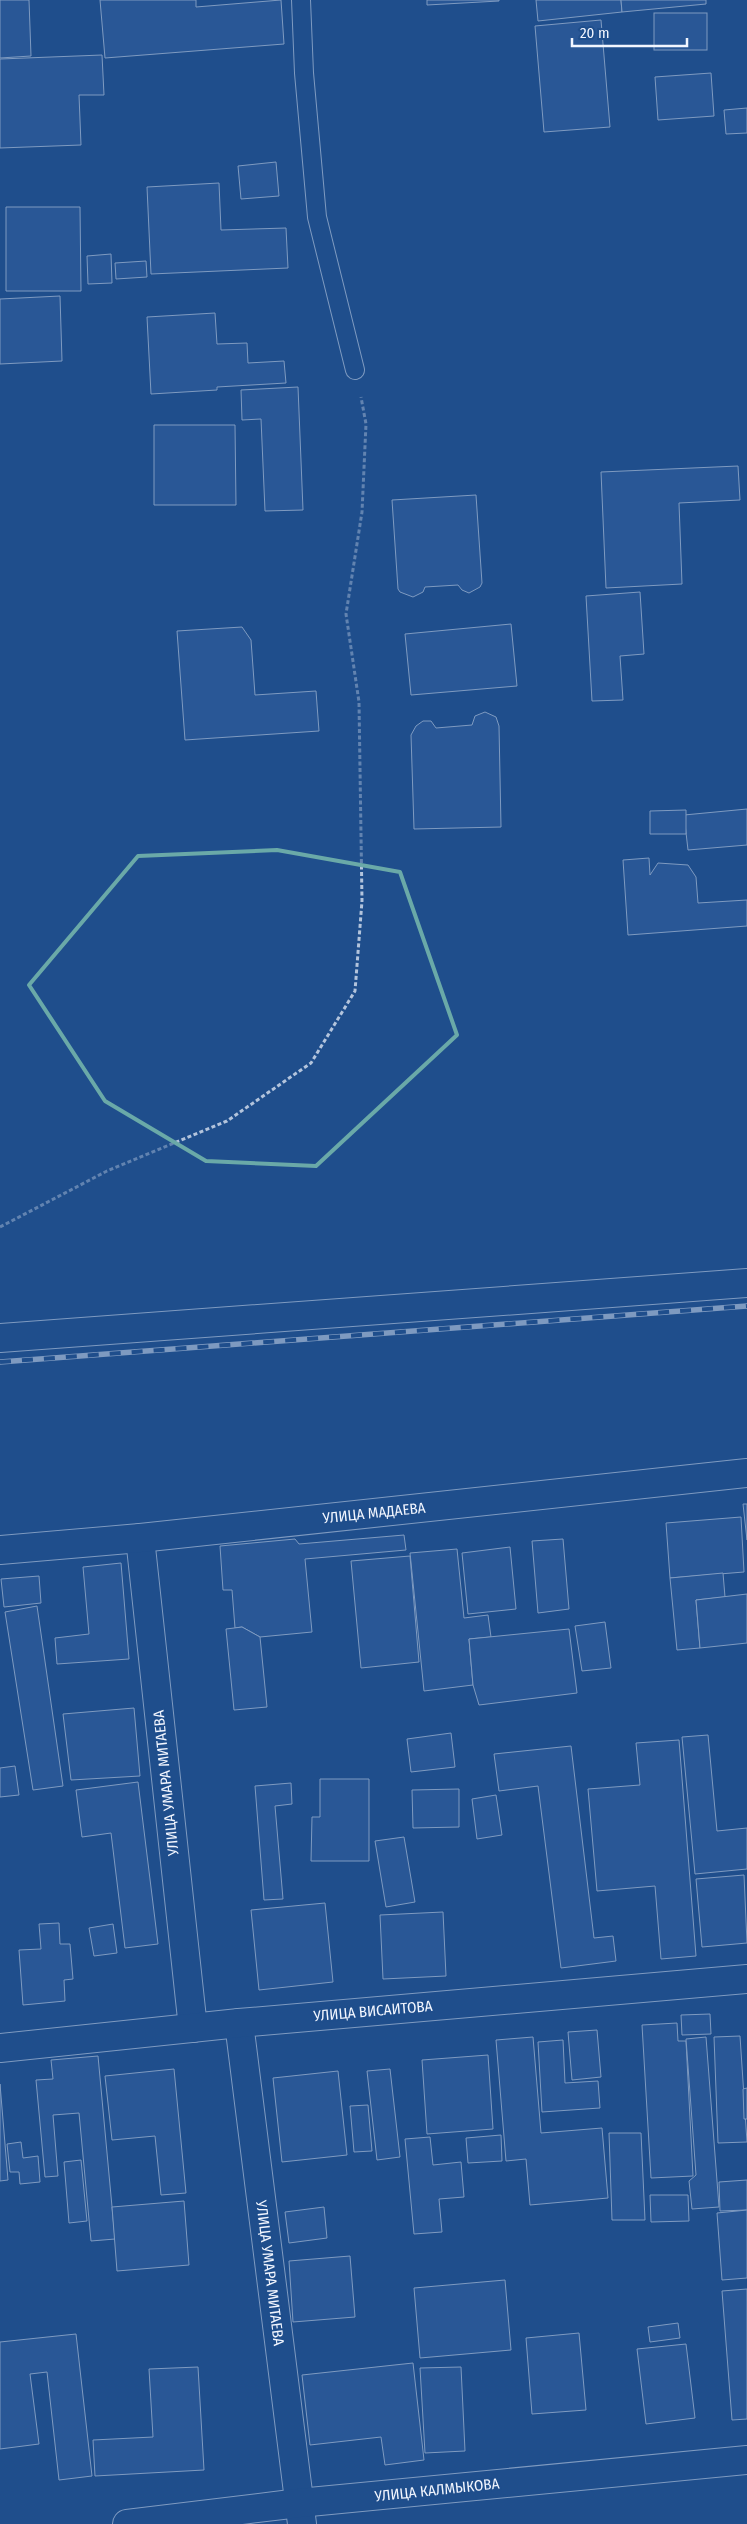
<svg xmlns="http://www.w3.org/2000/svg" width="747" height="2524" viewBox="0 0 747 2524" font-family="'Fira Sans Condensed',sans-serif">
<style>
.building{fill:#3563a3;stroke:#f2f6ff}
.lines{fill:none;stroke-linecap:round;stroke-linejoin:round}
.lane-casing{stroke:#f2f6ff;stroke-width:20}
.street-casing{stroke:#f2f6ff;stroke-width:30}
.path{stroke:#b3c4dc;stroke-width:3;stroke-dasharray:4 2.5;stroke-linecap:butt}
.lane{stroke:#1f4e8c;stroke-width:18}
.street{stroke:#1f4e8c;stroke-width:28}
.rail-casing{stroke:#f2f6ff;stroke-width:5.5}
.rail{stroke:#1f4e8c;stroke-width:4;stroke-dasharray:11;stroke-linecap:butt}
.marked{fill:none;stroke:#6aa9a8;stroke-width:4;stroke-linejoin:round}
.labels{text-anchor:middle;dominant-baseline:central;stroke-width:4;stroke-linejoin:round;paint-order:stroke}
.street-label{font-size:15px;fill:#f2f6ff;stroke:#1f4e8c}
</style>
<rect width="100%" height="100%" fill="#1f4e8c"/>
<!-- building -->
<g class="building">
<polygon points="0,0 29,0 31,56 0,58"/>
<polygon points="100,0 196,0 196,7 281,0 284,44 105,58"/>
<polygon points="427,0 499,0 499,1 427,5"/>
<polygon points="536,0 621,0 622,12 538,21"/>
<polygon points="621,0 706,0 706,4 622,12"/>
<rect x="654" y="13" width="53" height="37"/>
<polygon points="601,20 610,127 544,132 535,26"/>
<polygon points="102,55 104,95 79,95 81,145 0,148 0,59"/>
<polygon points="711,73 714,116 658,120 655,77"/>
<polygon points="747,108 747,133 726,134 724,110"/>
<polygon points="276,162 279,196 241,199 238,166"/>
<polygon points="219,183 221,230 286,228 288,268 151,274 147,187"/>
<polygon points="6,207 80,207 81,291 6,291"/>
<polygon points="111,254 112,283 88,284 87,256"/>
<polygon points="146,261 147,277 116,279 115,263"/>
<polygon points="60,296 62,361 0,364 0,299"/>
<polygon points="215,313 217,344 247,343 248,363 284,361 286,383 217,387 217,390 151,394 147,317"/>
<polygon points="298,387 303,510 265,511 261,419 242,420 241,390"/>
<polygon points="154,425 235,425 236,505 154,505"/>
<polygon points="738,466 740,500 679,503 682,584 606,588 601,472"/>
<polygon points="476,495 482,583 480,587 469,593 462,590 458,585 425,587 423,592 413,597 400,592 398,589 392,500"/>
<polygon points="640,592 644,654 620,656 623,700 592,701 586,596"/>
<polygon points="511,624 517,686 411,695 405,634"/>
<polygon points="242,627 251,640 255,695 316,691 319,731 185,740 177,631"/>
<polygon points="485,712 496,717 499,726 501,827 414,829 411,735 416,726 423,721 431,721 436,728 472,725 475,716"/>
<polygon points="747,809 747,845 688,850 684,815"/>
<polygon points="686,810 686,834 650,834 650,811"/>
<polygon points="649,858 650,875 658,863 688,865 696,877 698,903 747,900 747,926 628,935 623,860"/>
<polygon points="743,1504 747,1504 747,1540"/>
<polygon points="741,1517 744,1572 670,1578 666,1523"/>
<polygon points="404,1535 406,1550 305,1559 312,1632 260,1637 242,1627 235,1628 232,1590 223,1590 220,1546 295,1539 299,1544"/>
<polygon points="563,1539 569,1609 538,1613 532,1541"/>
<polygon points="510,1547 516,1609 468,1614 462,1553"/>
<polygon points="457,1549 464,1618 488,1615 491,1637 469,1639 473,1685 424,1691 410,1553"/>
<polygon points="410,1556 419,1662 361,1668 351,1561"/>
<polygon points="121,1563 129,1659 57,1664 55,1638 89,1634 83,1567"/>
<polygon points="723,1573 725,1597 696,1600 700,1648 677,1650 670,1578"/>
<polygon points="39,1576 41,1603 4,1607 1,1579"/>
<polygon points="747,1594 747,1643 700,1648 696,1600"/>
<polygon points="37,1606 63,1786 33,1790 5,1612"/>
<polygon points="605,1622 611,1668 582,1671 575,1626"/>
<polygon points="242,1627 260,1637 267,1707 234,1710 226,1629"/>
<polygon points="569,1629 577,1693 479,1705 473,1685 469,1639"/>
<polygon points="134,1708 140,1776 71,1780 63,1714"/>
<polygon points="451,1733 455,1767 411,1772 407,1739"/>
<polygon points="708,1735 717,1831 747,1828 747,1869 695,1874 682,1737"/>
<polygon points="679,1740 696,1956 661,1959 655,1886 597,1891 588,1789 640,1785 636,1743"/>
<polygon points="571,1746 594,1938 613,1936 616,1961 561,1968 538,1786 499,1791 494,1754"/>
<polygon points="15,1766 19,1795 0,1797 0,1768"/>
<polygon points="320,1779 369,1779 369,1861 311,1861 312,1817 320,1817"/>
<polygon points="138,1782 158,1944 125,1948 111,1833 82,1837 76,1790"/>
<polygon points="291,1783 292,1804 275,1806 283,1899 264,1900 255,1786"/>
<polygon points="459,1789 459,1827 413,1828 412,1790"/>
<polygon points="496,1795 502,1835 477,1839 472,1799"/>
<polygon points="404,1837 415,1902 386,1907 375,1841"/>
<polygon points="744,1875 747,1943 702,1947 696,1879"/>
<polygon points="325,1903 333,1982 259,1990 251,1910"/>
<polygon points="443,1912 446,1976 383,1979 380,1915"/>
<polygon points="59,1923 60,1944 70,1944 73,1979 64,1980 65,2001 23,2005 19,1950 41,1949 39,1924"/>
<polygon points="113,1924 117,1953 94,1956 89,1928"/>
<polygon points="710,2014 711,2034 682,2035 681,2015"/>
<polygon points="677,2023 678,2041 686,2041 693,2176 651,2178 642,2025"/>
<polygon points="597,2030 601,2077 572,2080 568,2032"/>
<polygon points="740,2036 747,2142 718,2143 714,2037"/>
<polygon points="533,2037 541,2133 602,2128 608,2198 530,2205 526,2159 506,2161 496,2040"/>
<polygon points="706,2037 719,2207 692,2209 689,2181 696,2175 686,2039"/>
<polygon points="563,2040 565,2083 598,2081 600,2108 542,2112 538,2042"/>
<polygon points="488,2055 493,2129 427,2134 422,2060"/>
<polygon points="98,2056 115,2239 91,2241 79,2113 53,2115 58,2176 45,2177 36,2080 53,2079 51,2060"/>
<polygon points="174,2069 186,2193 161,2195 155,2136 112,2140 105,2076"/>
<polygon points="390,2069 400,2157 377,2160 367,2071"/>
<polygon points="338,2071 347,2155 282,2162 273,2078"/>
<polygon points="0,2084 8,2180 0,2181"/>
<polygon points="747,2088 747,2119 744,2119 743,2089"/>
<polygon points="368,2105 372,2151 354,2152 350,2106"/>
<polygon points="609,2133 641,2133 645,2220 612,2220"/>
<polygon points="501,2135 502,2161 468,2163 466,2138"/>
<polygon points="430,2137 433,2165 461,2162 464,2197 439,2199 442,2232 414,2234 405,2139"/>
<polygon points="21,2142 23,2158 38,2156 40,2182 20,2184 19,2172 10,2172 7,2144"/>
<polygon points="81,2160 87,2221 69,2223 64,2162"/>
<polygon points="747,2180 747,2210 720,2211 719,2182"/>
<polygon points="650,2195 688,2195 689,2221 651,2222"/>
<polygon points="184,2201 189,2265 117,2271 112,2207"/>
<polygon points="324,2207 327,2238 289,2243 285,2212"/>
<polygon points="747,2210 747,2278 722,2280 717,2213"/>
<polygon points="350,2256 355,2317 293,2322 289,2261"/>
<polygon points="505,2280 511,2350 420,2358 414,2288"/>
<polygon points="747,2289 747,2419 732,2420 722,2291"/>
<polygon points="678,2323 680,2338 650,2342 648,2327"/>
<polygon points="579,2333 586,2410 532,2414 526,2338"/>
<polygon points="76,2334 92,2476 59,2480 47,2372 30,2374 39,2444 0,2449 0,2342"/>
<polygon points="686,2344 695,2418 646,2424 637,2349"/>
<polygon points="413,2363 424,2460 385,2465 381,2437 310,2445 302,2375"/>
<polygon points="198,2367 204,2470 95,2476 93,2440 153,2437 149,2369"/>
<polygon points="461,2367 465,2451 425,2453 420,2368"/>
</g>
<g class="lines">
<!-- lane casing -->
<g class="lane-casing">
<polyline id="lane" points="301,0 304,73 317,217 355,370"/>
</g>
<!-- street casing -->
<g class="street-casing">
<g id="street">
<polyline points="0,1338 747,1283"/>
<polyline points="140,1538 193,2028"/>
<polyline points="0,1550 140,1538 747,1473"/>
<polyline points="239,2023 302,2524"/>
<polyline points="0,2048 239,2023 747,1979"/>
<polyline points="127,2524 299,2503 747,2460"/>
</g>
</g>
<!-- path -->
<polyline class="path" points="0,1227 107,1171 227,1121 311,1063 355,991 362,901 359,702 346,614 362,512 366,424 361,397"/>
<!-- lane -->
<use href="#lane" class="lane"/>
<!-- street -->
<use href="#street" class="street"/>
<!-- rail casing -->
<g class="rail-casing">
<polyline id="rail" points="0,1362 747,1306"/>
</g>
<!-- rail -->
<use href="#rail" class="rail"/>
</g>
<!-- marked area -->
<path d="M0 0H747V2524H0ZM277,850L400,872L457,1035L316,1166L206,1161L105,1101L29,985L138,856Z" fill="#1f4e8c" fill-opacity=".55" fill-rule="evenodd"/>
<path class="marked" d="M277,850L400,872L457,1035L316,1166L206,1161L105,1101L29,985L138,856Z"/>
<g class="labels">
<!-- street labels -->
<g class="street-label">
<text transform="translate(374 1513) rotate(-6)">УЛИЦА МАДАЕВА</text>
<text transform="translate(166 1783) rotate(-96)">УЛИЦА УМАРА МИТАЕВА</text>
<text transform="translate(373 2011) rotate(-5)">УЛИЦА ВИСАИТОВА</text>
<text transform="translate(270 2273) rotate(83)">УЛИЦА УМАРА МИТАЕВА</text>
<text transform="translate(437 2490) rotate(-6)">УЛИЦА КАЛМЫКОВА</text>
</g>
</g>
<!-- scale -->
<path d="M572 38v8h115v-8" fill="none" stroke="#f2f6ff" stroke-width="2.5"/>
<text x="580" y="38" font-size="15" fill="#f2f6ff" stroke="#1f4e8c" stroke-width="4" paint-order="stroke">20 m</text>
</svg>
